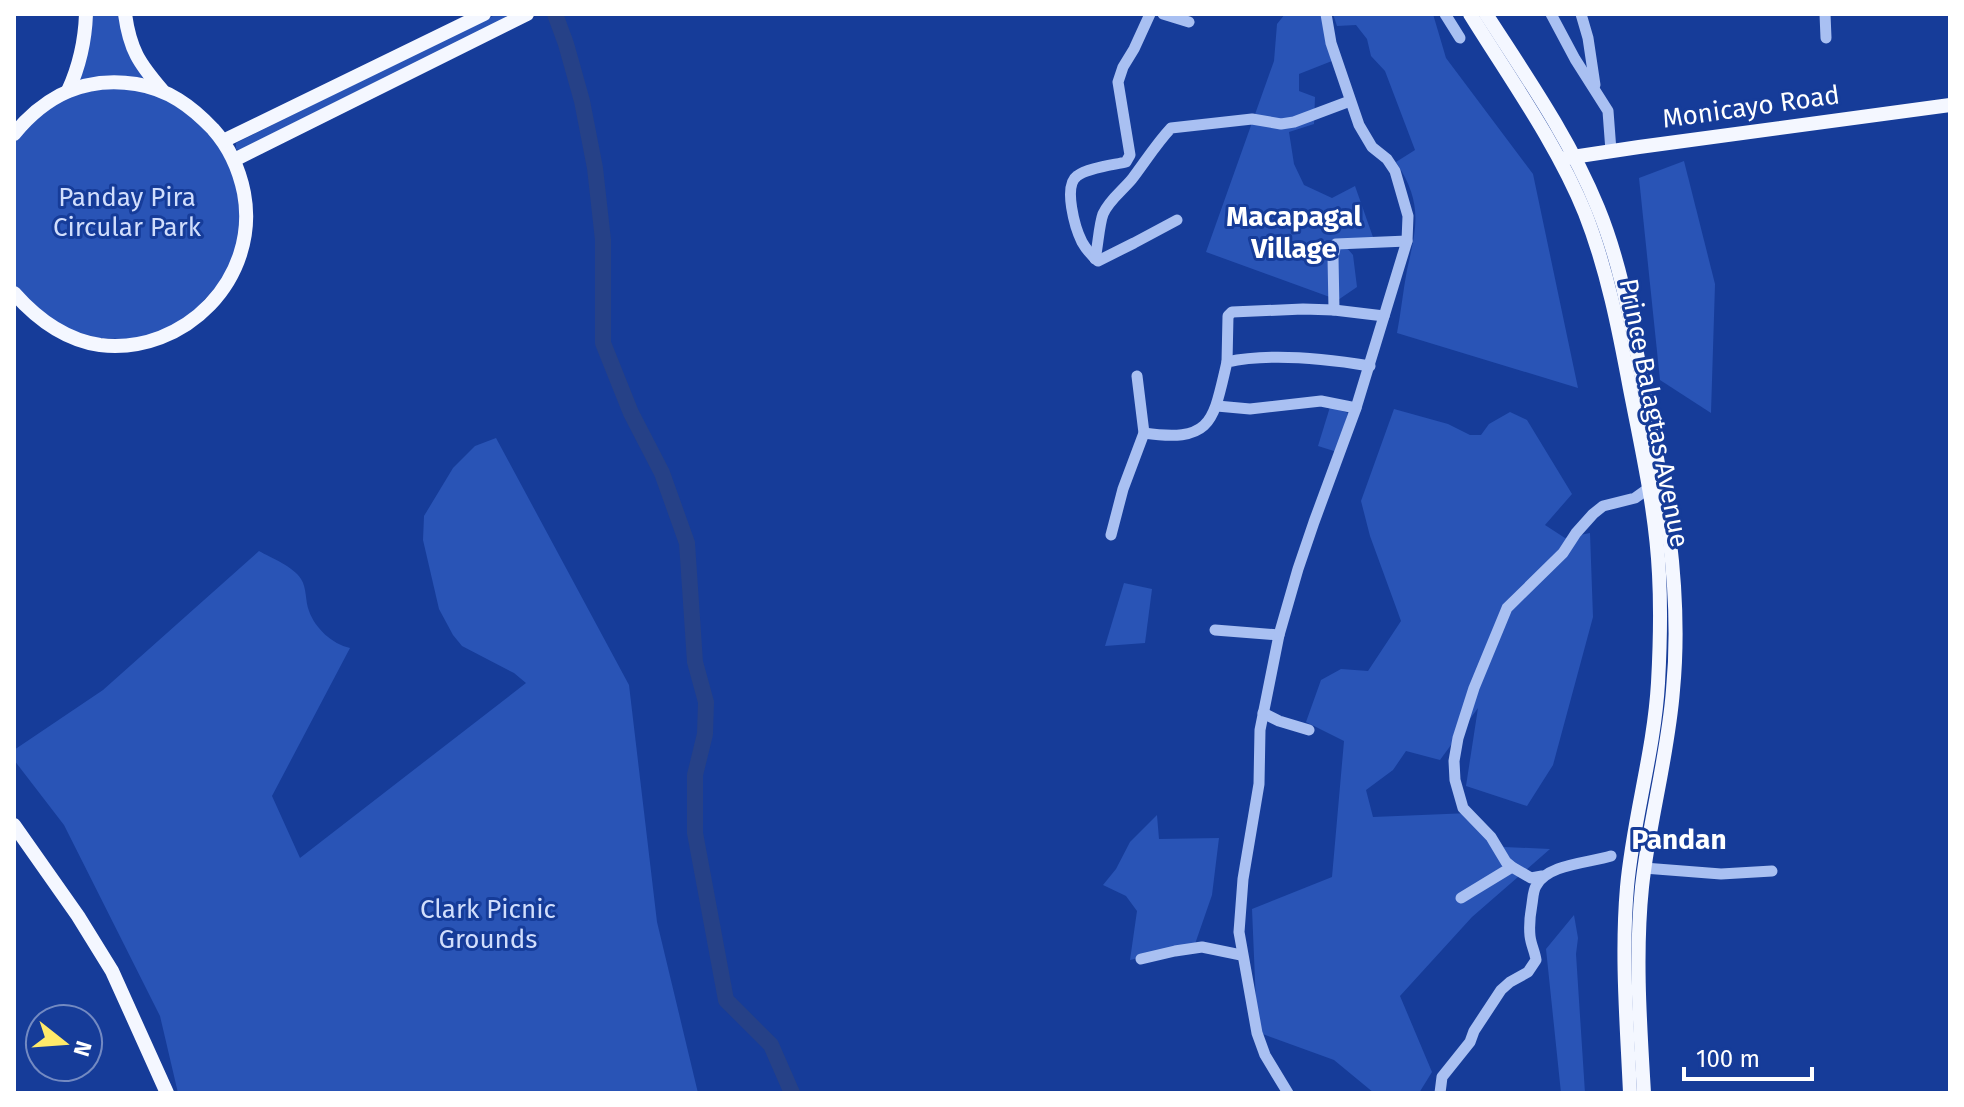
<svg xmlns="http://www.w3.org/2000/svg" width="1964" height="1107" viewBox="0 0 1964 1107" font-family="'Fira Sans',sans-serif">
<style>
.green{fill:#2954b6}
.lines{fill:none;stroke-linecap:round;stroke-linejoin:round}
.river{stroke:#264187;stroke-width:16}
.minor{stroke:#a9c0f2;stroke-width:11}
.major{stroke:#f4f7ff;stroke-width:14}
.labels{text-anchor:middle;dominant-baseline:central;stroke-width:6;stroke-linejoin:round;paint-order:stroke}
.street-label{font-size:26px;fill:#fff;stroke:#163c99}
.park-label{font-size:26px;fill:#d1defc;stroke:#163c99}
.neighbourhood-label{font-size:28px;font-weight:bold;fill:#fff;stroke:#163c99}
</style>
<rect width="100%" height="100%" fill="#163c99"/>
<!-- green -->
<g class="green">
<path d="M91,14H119L146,79C120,73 99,78 74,84Z"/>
<polygon points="497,14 510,14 484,31 239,150 236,149 236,143"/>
<polygon points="1285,14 1330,14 1337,59 1299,74 1299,91 1315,97 1314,124 1289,132 1294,164 1304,185 1332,198 1355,186 1374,240 1341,241 1353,255 1357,287 1338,300 1206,252 1274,61 1277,24"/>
<path d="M1333,14H1433L1446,58L1533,174L1578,388L1397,333C1401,312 1403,291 1407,270C1417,226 1423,203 1396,162L1415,150L1385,71L1371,56L1367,39L1356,25L1337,26Z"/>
<path d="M123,87L154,92L202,123L224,153L236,179L240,209L241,241L230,271L188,318L160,333L129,339L98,338L67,329L40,313L18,291L14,283V142C21,135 27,126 35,118C61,95 90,90 123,87Z"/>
<polygon points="1684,161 1715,284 1711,413 1660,380 1639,178"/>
<polygon points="1330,407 1348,413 1337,452 1318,446"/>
<polygon points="1394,409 1448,424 1470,435 1481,435 1489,424 1510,412 1527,420 1572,494 1545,525 1565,538 1590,533 1593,617 1553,765 1527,806 1466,786 1478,708 1440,760 1406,751 1393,770 1366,790 1373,817 1470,813 1504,847 1550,849 1472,917 1400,996 1432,1072 1419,1093 1374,1093 1334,1060 1260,1033 1256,1004 1252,909 1332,877 1344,741 1306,722 1321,680 1341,669 1368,671 1401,621 1370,536 1361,501"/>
<path d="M496,438L629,685L657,922L698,1093H178L160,1016L64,825L14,760V750L103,690L259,551C271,558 293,566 301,579C307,588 305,601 309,611C315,628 332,644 350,648L272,796L300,858L526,683L514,673L462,646L453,635L439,609L423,540L424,516L453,468L475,446Z"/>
<polygon points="1124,583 1152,589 1145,643 1105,646"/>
<polygon points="1157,815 1159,839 1219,838 1212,895 1195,944 1130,960 1137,911 1126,896 1103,885 1116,869 1130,842"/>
<polygon points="1574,915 1578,938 1576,954 1585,1093 1561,1093 1546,949"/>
</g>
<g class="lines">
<!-- river -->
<polyline class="river" points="555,14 566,44 582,101 595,168 603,240 603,343 631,413 662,473 687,543 695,662 706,702 705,734 695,775 695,833 726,1000 771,1045 792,1093"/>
<!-- minor -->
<g class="minor">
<path d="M1150,14L1134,49L1123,67L1118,82L1130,155L1126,162C1113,165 1087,168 1077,176C1063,186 1075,228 1082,242C1086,249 1091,255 1098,261L1134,243L1177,220"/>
<polyline points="1163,14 1189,22"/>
<polyline points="1445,14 1460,38"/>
<polyline points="1551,14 1575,59 1608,111 1611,151"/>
<polyline points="1581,14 1588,38 1595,85"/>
<polyline points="1825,14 1826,38"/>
<path d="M1095,259C1098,246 1099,225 1103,214C1109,200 1122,191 1132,179C1145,162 1156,144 1171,128L1252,119L1281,124L1294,122L1350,101"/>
<polyline points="1334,310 1333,257 1336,244 1407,241"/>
<polyline points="1227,362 1228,316 1232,312 1303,309 1334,310 1384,316"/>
<polyline points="1217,406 1250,409 1321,401 1356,408"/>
<path d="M1144,433C1213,443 1213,421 1227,362C1269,353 1328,359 1370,366"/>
<polyline points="1111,535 1123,489 1144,433 1137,376"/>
<polyline points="1215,630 1279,635"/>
<polyline points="1263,713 1279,721 1309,730"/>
<polyline points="1644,868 1721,874 1772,871"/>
<polyline points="1542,876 1531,878 1512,867 1506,862 1491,837 1463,808 1455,780 1454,761 1458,738 1474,688 1507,608 1563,553 1576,533 1593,514 1603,506 1635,498 1649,488"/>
<polyline points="1461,898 1512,867"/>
<polyline points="1141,959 1175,951 1202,947 1241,955"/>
<polyline points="1288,1093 1265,1055 1257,1033 1239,932 1243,879 1259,784 1260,730 1279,635 1298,569 1314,522 1356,408 1407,241 1408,216 1395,171 1387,159 1372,147 1359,125 1331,43 1326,14"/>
<path d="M1440,1093L1442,1077L1470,1042L1474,1031L1501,990L1510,982L1528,972L1536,960C1535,952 1531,945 1530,936C1529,926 1530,915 1532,904C1533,898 1533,891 1536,886C1547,864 1589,863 1611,856"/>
</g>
<!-- major -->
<g class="major">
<path d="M125,14C130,50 139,63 162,90"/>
<path d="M1470,14C1509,77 1557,144 1585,213C1607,269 1619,330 1630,389C1642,450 1656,512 1659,574C1661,611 1660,647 1658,683C1654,752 1633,819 1627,887C1621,956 1627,1025 1630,1093"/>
<path d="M1486,14C1526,76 1570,139 1598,208C1621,264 1631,324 1643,384C1663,485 1683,586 1673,690C1668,756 1649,821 1642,887C1635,955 1640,1025 1644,1093"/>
<path d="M68,91C80,65 85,42 86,14"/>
<path d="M14,134C46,95 85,76 136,84C168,89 191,106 213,129C230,148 239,168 244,193C260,278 185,355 100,345C65,340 37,319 14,293"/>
<polyline points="223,141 484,14"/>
<polyline points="1566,158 1639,147 1950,105"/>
<polyline points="234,160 527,14"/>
<polyline points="14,825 78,916 112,971 167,1093"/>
</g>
</g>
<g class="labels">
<!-- street labels -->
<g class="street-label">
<text transform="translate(1751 107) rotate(-8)">Monicayo Road</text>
<text transform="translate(1654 413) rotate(79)">Prince Balagtas Avenue</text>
</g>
<!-- park labels -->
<g class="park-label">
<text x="127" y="197">Panday Pira<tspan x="127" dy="30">Circular Park</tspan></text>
<text x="488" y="909">Clark Picnic<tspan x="488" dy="30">Grounds</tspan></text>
</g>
<!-- neighbourhood labels -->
<g class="neighbourhood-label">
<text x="1294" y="216">Macapagal<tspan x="1294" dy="32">Village</tspan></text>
<text x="1679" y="839">Pandan</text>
</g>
</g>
<!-- border -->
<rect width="1964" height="1107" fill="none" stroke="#ffffff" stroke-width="32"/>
<!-- north arrow -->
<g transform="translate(64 1043) rotate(107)"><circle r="38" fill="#163c99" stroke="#738ac2" stroke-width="2"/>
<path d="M0-6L14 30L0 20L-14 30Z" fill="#ffea6a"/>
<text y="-12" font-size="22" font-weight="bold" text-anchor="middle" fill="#ffffff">N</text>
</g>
<!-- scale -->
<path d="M1684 1067v12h128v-12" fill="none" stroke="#ffffff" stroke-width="4"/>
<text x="1696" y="1067" font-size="24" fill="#ffffff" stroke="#163c99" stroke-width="6" paint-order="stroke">100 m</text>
</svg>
